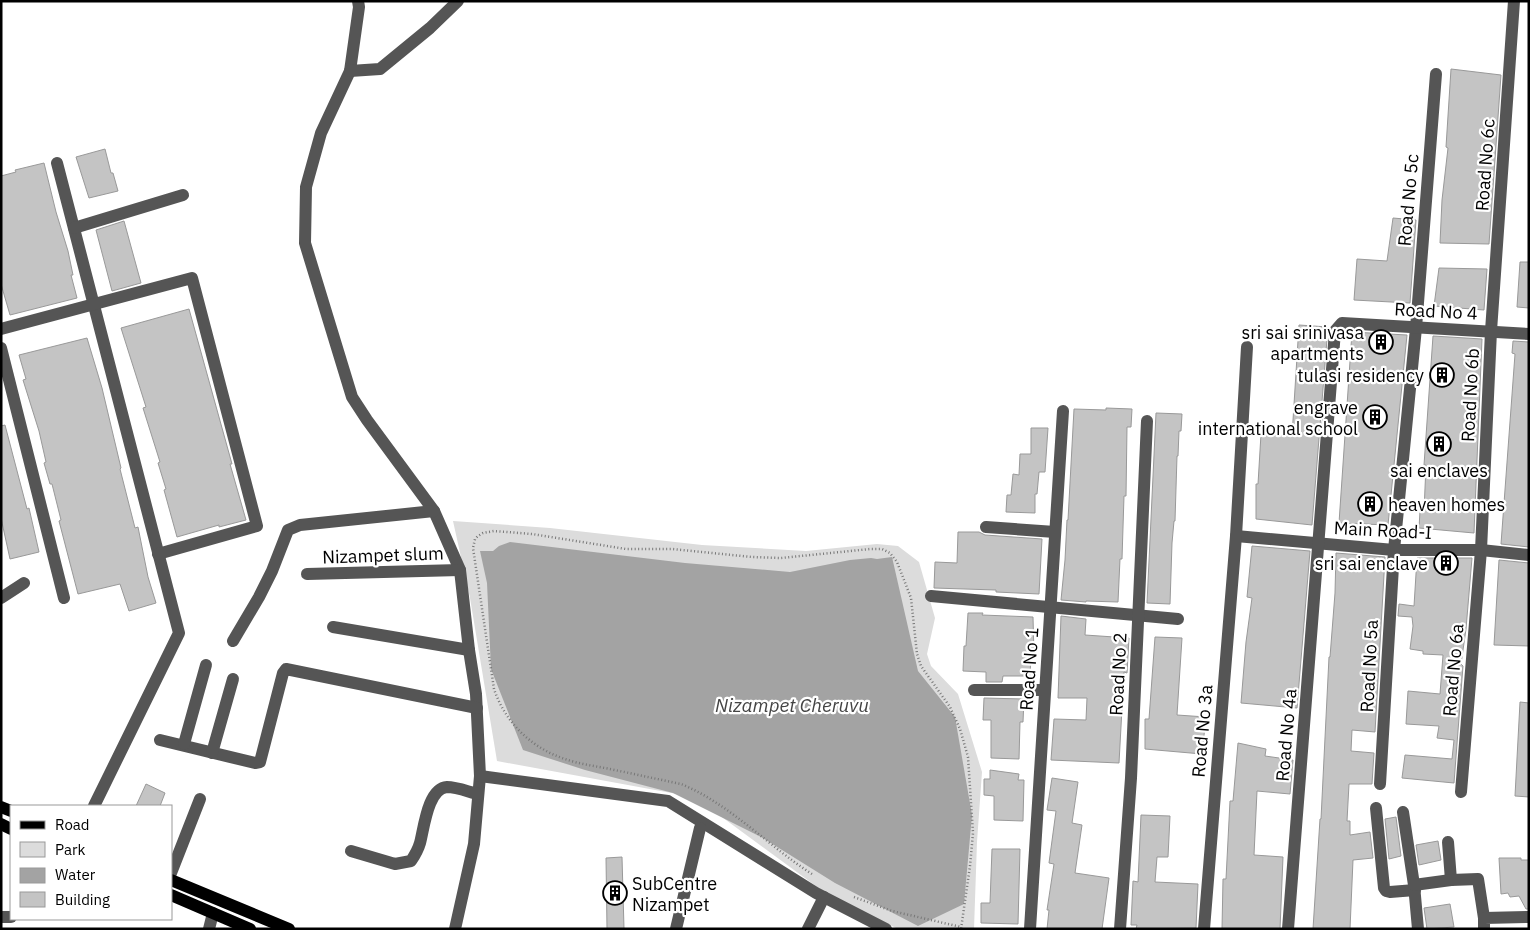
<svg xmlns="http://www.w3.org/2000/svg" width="1530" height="930" viewBox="0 0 1530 930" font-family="'IBM Plex Sans',sans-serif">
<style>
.green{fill:#dcdcdc}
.water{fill:#a3a3a3}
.building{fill:#c4c4c4;stroke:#999}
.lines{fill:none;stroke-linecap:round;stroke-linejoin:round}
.path{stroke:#777;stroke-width:2.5;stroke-dasharray:1 2.5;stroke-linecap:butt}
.minor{stroke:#555;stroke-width:12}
.major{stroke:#000;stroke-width:12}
.labels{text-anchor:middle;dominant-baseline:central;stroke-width:4.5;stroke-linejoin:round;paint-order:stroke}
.street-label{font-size:18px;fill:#000;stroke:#fff}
.poi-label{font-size:18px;fill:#000;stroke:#fff;text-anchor:end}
.water-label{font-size:19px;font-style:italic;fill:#444;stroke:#fff}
</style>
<rect width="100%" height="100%" fill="#fff"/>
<!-- green -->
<polygon class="green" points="453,521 550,528 702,545 806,551 877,544 898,546 919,562 935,618 927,654 931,666 958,694 982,772 977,842 974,929 898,929 824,892 715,812 677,794 497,761 470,598"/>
<!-- water -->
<polygon class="water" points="510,542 685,563 790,572 850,560 871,558 877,559 892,557 918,671 955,717 972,815 964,904 918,926 835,883 761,837 673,793 585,770 523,750 491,669 487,583 480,551 493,551 499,546"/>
<!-- building -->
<g class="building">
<polygon points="1451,69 1501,75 1489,244 1440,243 1442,200 1448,148 1446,147"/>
<polygon points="105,149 111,173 113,173 118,191 89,198 76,157"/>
<polygon points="44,163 56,212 68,251 73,275 71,275 77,298 10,315 1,284 1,176 16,172 15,170"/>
<polygon points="1393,218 1416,220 1410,303 1354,300 1357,259 1387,261"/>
<polygon points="124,221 141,283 112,291 96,230"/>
<polygon points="1520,262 1529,262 1529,308 1517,307"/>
<polygon points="1439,268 1487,269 1484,310 1434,306"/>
<polygon points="189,309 232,464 230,464 246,520 219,527 219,525 177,537 164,490 166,489 158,463 160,462 143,408 146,407 121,328"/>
<polygon points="1299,325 1328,327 1312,525 1256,519 1256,484 1258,484 1261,434 1292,436"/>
<polygon points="1352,332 1407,335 1388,525 1339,523"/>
<polygon points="1433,336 1482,339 1474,533 1419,528 1420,511 1424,511 1426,465 1424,465"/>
<polygon points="87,338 102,388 121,468 120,469 135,528 138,527 148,577 156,603 129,611 120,584 78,594 59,521 61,520 52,484 50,484 44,463 46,462 39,431 23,380 26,379 19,355"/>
<polygon points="1513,341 1529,342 1529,547 1501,544 1515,354 1512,353"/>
<polygon points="1106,408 1132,409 1131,427 1127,427 1126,496 1124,496 1122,559 1120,559 1118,602 1086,601 1086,602 1061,600 1065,560 1067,520 1068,520 1074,409 1106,410"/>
<polygon points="1156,413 1182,414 1181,431 1179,431 1178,456 1177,456 1175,521 1174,521 1172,543 1170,604 1147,603"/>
<polygon points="5,425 27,509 29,508 39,552 10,559 1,518 1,426"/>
<polygon points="1031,428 1048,428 1045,472 1039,472 1037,494 1035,494 1035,513 1006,512 1007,495 1011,495 1013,474 1019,475 1020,454 1031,454"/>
<polygon points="958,532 979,532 985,535 1042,539 1039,594 996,592 996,590 934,588 935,562 957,563"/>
<polygon points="1252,546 1310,551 1297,708 1241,703 1246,642 1252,598 1247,597"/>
<polygon points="1336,553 1385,557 1375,732 1352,730 1351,751 1374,753 1372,784 1349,784 1347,821 1350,821 1350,835 1370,832 1373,858 1353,860 1350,929 1313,929 1320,819 1321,819 1329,657 1330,657 1335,593"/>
<polygon points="1417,558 1472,558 1466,629 1461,664 1463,666 1454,783 1402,778 1405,755 1452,759 1454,740 1437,738 1439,726 1406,724 1408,691 1440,694 1443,655 1423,654 1423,651 1410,649 1413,626 1412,617 1398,616 1399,604 1414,606"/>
<polygon points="1499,560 1529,563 1529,646 1494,645"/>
<polygon points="968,613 983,613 982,615 1033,617 1034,654 1031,654 1030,676 1003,676 1002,682 986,682 986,672 963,671 964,646 966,646"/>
<polygon points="1061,616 1086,619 1085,635 1129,638 1127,673 1124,672 1119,763 1051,760 1054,719 1086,720 1087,698 1058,698"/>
<polygon points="1155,637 1182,638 1177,715 1206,717 1202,754 1145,749 1145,719 1149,719"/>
<polygon points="984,698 1024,699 1023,722 1020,722 1019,759 991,758 991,720 983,720"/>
<polygon points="1520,702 1529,703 1529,797 1515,796"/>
<polygon points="1238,743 1266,749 1265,756 1293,760 1290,794 1257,791 1254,855 1283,857 1280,929 1222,929 1223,879 1226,879 1230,801 1233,801"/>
<polygon points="990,770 1019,774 1018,780 1024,780 1023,821 994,820 994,796 984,795 984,779 990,779"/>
<polygon points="1052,778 1078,782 1072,823 1082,825 1075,873 1109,878 1102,929 1047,929 1049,910 1047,910 1054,864 1049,863 1056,811 1047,810"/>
<polygon points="146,784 165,793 160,806 136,806"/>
<polygon points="1141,815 1170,816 1168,857 1157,857 1155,882 1198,884 1196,928 1136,929 1137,925 1131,925 1133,881 1138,882"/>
<polygon points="1396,817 1401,856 1389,859 1385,819"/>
<polygon points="1438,841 1441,860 1419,865 1416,845"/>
<polygon points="992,849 1020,849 1018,924 981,923 981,903 990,903"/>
<polygon points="622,857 624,929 607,929 606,858"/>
<polygon points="1499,858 1521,858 1521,860 1529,860 1529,909 1526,909 1519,896 1510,897 1508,893 1501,894"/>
<polygon points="1450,904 1454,927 1427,929 1424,908"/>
</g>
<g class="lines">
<!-- path -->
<g class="path">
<path d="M812,874C768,846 730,804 681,784C657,779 634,774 610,769C595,766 579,764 565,759C531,748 505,722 494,689L473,548L475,539L478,536L483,533L494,531L532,534L626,549H672L752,557L781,558L870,549H882L890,553L897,562L911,598L917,654L921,666L950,707L960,729L968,757L973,833L970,866L961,929"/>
<polyline points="854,897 892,911 961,927"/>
</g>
<!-- minor -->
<g class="minor">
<polyline points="358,1 359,7 350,71 321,133 306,187 305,243 352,397 367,420 434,511 460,570 469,650 476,694 480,776 474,844 455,929"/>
<polyline points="350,71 380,69 430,28 458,1"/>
<polyline points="57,163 179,633 94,806"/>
<polyline points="74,228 183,195"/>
<polyline points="1,329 192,278 257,526 158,554"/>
<polyline points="1,348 64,598"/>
<polyline points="986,527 1055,532"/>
<polyline points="1236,536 1394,550 1481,550 1529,555"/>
<polyline points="307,574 460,570"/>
<polyline points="931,596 1178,619"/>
<polyline points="1,598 24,583"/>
<polyline points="333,627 469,650"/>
<polyline points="233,641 259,597 272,571 288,530 300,525 434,511"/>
<polyline points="974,690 1045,690"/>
<polyline points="160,740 255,763 260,762 283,673 286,669 477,708"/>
<polyline points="184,744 206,665"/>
<polyline points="212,753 233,679"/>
<polyline points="480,776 668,801 816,893 886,929"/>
<polyline points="1380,784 1394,550 1416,328 1436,74"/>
<polyline points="1461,792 1481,550 1491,331 1514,1"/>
<polyline points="1376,808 1384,888 1386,891 1390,892 1415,890"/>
<polyline points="1403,812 1414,885 1418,929"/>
<polyline points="1448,842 1451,880"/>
<path d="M351,851L395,864L411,861C415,855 418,850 420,843C424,828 428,788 447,787C457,787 469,792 478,794"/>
<polyline points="171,873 200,799"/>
<polyline points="1414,885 1451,880 1478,879 1484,918"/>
<polyline points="1,917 11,917"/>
<polyline points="209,929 213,913"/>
<polyline points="676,929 700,828"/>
<polyline points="808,929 824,897"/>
<polyline points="1030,929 1063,411"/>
<polyline points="1120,929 1131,778 1147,421"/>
<polyline points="1204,929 1236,536 1247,347"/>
<polyline points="1288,929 1335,331 1342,323 1529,334"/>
<polyline points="1484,929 1484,918 1529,917"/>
</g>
<!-- major -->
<g class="major">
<polyline points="1,807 11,811"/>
<polyline points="1,824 11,829"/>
<polyline points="171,880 289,929"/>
<polyline points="171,895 250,929"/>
</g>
</g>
<!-- icons -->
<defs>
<g id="building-ring" transform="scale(1.25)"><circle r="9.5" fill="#fff" stroke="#000" stroke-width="1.5"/><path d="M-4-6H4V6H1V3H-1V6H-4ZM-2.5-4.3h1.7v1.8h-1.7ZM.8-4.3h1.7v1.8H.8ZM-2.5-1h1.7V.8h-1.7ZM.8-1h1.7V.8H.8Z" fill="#000"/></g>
</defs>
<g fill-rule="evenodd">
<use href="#building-ring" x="1381" y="342"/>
<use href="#building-ring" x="1442" y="375"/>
<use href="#building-ring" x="1375" y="417"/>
<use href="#building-ring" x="1439" y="444"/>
<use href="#building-ring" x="1370" y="504"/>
<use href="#building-ring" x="1446" y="563"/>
<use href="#building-ring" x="615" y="893"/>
</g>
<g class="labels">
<!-- street labels -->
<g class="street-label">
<text transform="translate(1485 165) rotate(-86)">Road No 6c</text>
<text transform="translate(1408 200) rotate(-85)">Road No 5c</text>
<text transform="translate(1436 311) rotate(3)">Road No 4</text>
<text transform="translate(1470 395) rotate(-87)">Road No 6b</text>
<text transform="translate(1383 530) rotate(3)">Main Road-I</text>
<text transform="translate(383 555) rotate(-2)">Nizampet slum</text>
<text transform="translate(1369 666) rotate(-87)">Road No 5a</text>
<text transform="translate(1029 669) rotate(-86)">Road No 1</text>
<text transform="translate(1453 670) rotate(-85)">Road No 6a</text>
<text transform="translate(1118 674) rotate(-87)">Road No 2</text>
<text transform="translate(1202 731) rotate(-85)">Road No 3a</text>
<text transform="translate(1286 735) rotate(-85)">Road No 4a</text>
</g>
<!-- poi labels -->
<g class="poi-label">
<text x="1364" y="332">sri sai srinivasa<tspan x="1364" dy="21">apartments</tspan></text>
<text x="1424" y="375">tulasi residency</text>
<text x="1358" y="407">engrave<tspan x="1358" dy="21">international school</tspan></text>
<text x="1439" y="470" text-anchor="middle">sai enclaves</text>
<text x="1388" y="504" text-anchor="start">heaven homes</text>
<text x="1428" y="563">sri sai enclave</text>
<text x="632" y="883" text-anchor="start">SubCentre<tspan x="632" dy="21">Nizampet</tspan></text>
</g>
<!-- water labels -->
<g class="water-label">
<text x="792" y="705">Nizampet Cheruvu</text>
</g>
</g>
<!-- border -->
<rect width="1530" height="930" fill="none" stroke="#000000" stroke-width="5"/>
<!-- legend -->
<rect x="10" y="805" width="162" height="115" fill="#ffffff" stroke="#999999"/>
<rect x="20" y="821" width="25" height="8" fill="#000000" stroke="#999999"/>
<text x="55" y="830" font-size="15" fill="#000000">Road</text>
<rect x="20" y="842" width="25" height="15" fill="#dcdcdc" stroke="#999999"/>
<text x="55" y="855" font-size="15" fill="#000000">Park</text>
<rect x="20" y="868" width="25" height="15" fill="#a3a3a3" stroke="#999999"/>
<text x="55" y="880" font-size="15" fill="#000000">Water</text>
<rect x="20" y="892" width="25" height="15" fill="#c4c4c4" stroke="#999999"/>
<text x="55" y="905" font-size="15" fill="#000000">Building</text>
</svg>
